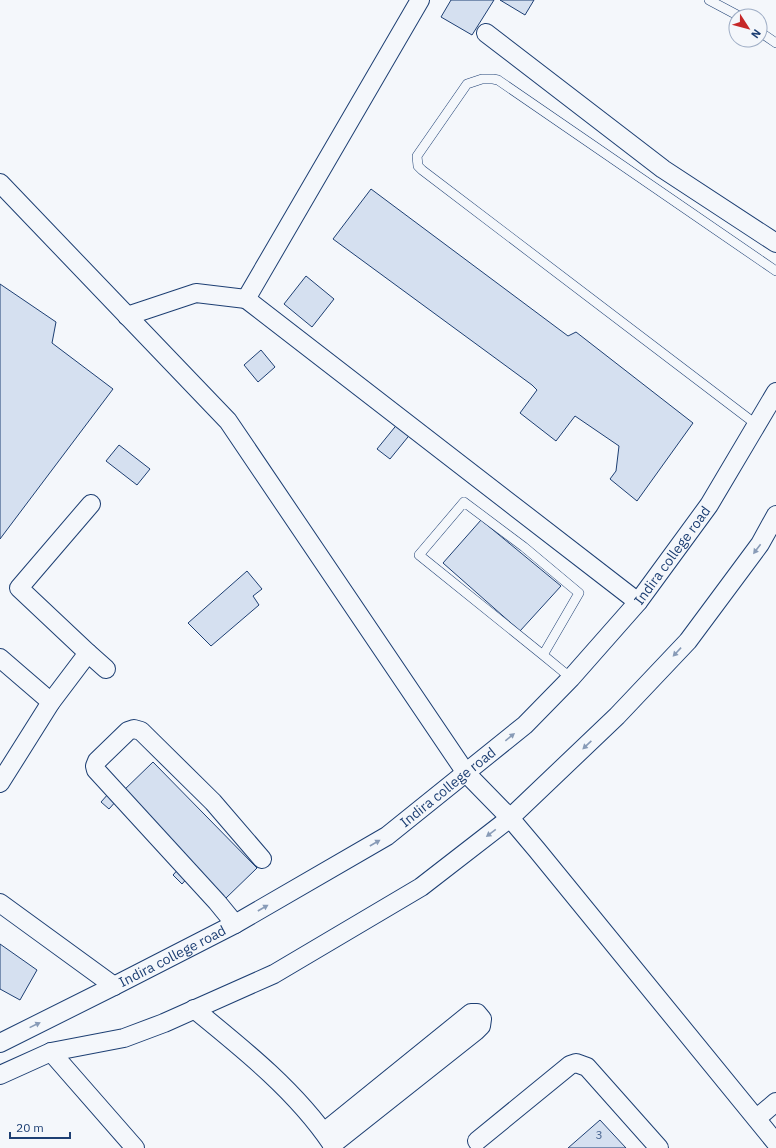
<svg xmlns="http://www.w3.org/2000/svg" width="776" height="1148" viewBox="0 0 776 1148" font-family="'IBM Plex Sans',sans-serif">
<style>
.building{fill:#d5e0f0;stroke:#1d3f73}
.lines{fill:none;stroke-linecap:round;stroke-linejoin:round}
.service-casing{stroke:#1d3f73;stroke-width:10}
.minor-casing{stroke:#1d3f73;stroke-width:20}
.service{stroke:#f4f7fb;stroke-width:9}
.minor{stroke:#f4f7fb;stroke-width:18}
.oneway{fill:#889bb7}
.labels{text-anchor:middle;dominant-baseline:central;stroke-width:3;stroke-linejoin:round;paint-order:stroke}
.number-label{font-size:12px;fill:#4b6792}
.street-label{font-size:14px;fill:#1d3f73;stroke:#f4f7fb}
</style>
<rect width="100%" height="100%" fill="#f4f7fb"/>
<!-- building -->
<g class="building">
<polygon points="451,0 494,0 472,35 441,17"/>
<polygon points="500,0 534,0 525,15"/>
<polygon points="371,189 568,336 576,332 693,423 637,501 610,479 616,471 619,446 575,416 556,441 520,413 537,390 532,385 333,239"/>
<polygon points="306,276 334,299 312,327 284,304"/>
<polygon points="0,284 56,322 52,343 113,389 0,539"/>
<polygon points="261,350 275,367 258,382 244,365"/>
<polygon points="399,422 412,432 390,459 377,449"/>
<polygon points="119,445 150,469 137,485 106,461"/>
<polygon points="481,520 561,586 520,631 443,563"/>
<polygon points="247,571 262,589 253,596 259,605 211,646 188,623"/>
<polygon points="153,762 257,868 225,899 121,793"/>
<polygon points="109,793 117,800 109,809 101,802"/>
<polygon points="181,866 190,875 182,884 173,875"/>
<polygon points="0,944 37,970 20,1000 0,989"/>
<polygon points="600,1120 626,1148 568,1148"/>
</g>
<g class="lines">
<!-- service casing -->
<g class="service-casing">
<g id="service">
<polyline points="709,0 739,16"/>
<polyline points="760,32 776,43"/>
<polyline points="757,425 422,170 418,166 417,156 467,84 482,79 493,79 498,80 776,271"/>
<polyline points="543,655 579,593 524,547 464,502 419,555 543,655 571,678"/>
</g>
</g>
<!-- minor casing -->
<g class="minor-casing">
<g id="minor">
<polyline points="420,0 246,299 638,602"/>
<polyline points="486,33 663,169 776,243"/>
<polyline points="0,183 228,421 466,773 510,818 537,850 776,1143"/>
<polyline points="127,316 196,293 246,299"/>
<polyline points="88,653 106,669"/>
<polyline points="0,658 51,702"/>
<polyline points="0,783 51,702 88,653 19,588 91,504"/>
<polyline points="0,903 114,986"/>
<polyline points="235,924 217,902 96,770 95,766 97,761 128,731 134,729 141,731 213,802 262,859"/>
<path d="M194,1009C242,1048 296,1091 331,1143"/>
<path id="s1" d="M0,1043L114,986L235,924L387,836L525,725L571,678L638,602L709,505L776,392"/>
<polyline points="51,1052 135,1148"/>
<polyline points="0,1075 51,1052 124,1038 164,1023 274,974 421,887 510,818 617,716 688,641 760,544 776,515"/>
<polyline points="757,1118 776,1102"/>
<polyline points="324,1132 471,1013 477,1013 482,1019 481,1026 476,1031 332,1145"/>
<polyline points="477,1141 570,1065 576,1063 587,1067 659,1148"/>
</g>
</g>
<!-- service -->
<use href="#service" class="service"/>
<!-- minor -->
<use href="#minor" class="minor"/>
</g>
<!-- one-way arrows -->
<defs><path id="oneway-solid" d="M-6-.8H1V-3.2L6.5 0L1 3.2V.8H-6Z"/></defs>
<g class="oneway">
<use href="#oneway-solid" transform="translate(757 549) rotate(127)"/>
<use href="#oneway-solid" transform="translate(677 652) rotate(133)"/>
<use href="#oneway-solid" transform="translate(510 737) rotate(-39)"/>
<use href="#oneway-solid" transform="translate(587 745) rotate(137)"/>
<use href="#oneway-solid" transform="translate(491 833) rotate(143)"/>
<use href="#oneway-solid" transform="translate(375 843) rotate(-30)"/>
<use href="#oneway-solid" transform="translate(263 908) rotate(-30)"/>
<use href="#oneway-solid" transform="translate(35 1025) rotate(-26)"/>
</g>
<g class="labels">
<!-- number labels -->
<g class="number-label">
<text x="599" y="1134">3</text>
</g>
<!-- street labels -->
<g class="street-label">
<text stroke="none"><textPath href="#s1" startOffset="841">Indira college road</textPath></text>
<text stroke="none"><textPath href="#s1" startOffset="517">Indira college road</textPath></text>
<text stroke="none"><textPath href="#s1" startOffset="193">Indira college road</textPath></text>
</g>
</g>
<!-- north arrow -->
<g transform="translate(748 28) rotate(126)"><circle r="19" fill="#f4f7fb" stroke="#9eadc5"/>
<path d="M0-3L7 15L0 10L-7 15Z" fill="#c62828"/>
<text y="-6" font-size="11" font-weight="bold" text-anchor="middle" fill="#1d3f73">N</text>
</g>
<!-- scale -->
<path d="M10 1132v6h60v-6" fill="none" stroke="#1d3f73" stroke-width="2"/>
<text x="16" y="1132" font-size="12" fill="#1d3f73" stroke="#f4f7fb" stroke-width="3" paint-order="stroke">20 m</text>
</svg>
